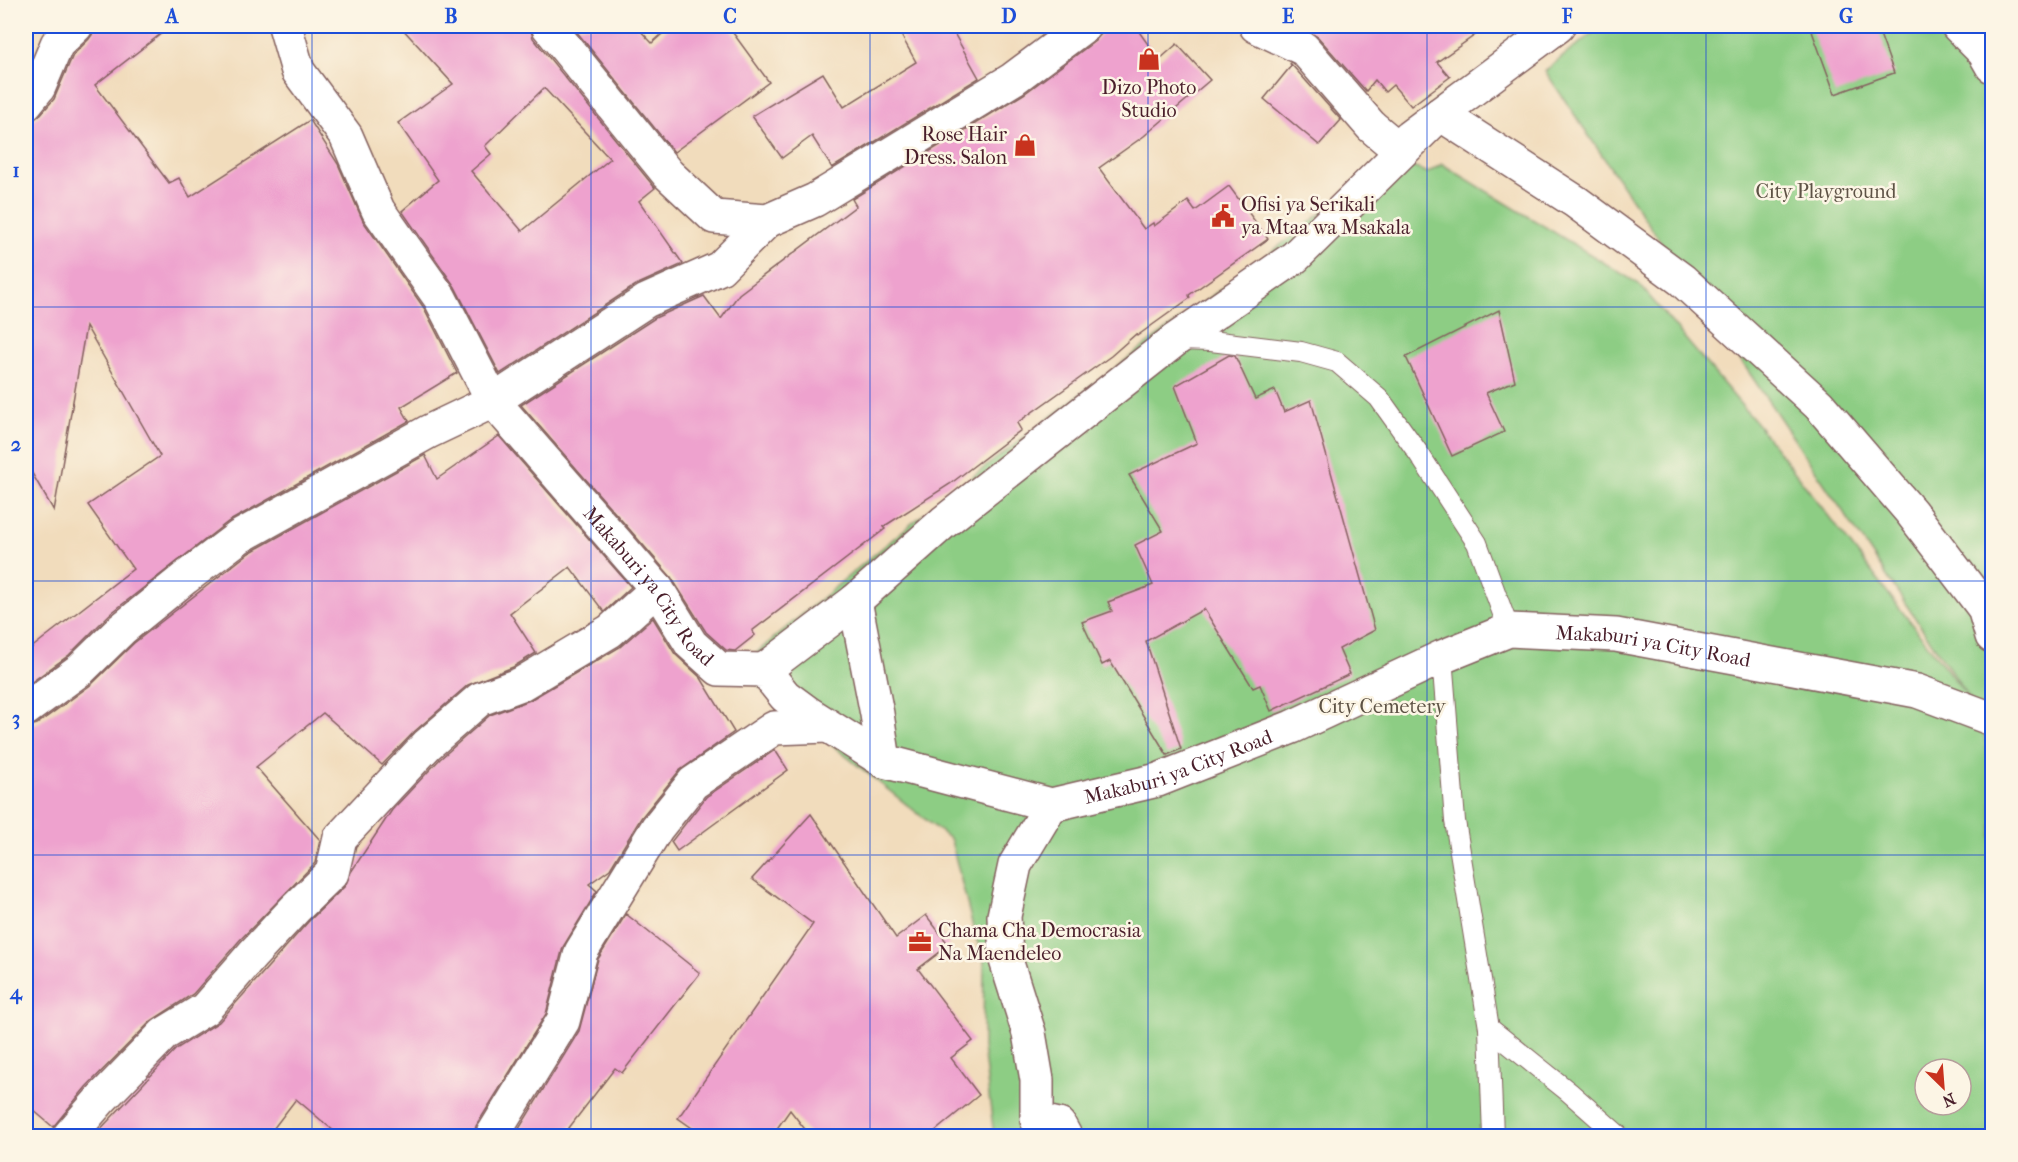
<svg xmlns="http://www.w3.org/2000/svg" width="2018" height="1162" viewBox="0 0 2018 1162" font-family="'IM FELL French Canon',serif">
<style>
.green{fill:#8dcd84;stroke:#6c7658;stroke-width:1.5;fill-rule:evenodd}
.building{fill:#eea2ce;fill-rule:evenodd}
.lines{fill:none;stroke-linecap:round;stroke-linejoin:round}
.lane-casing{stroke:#84615e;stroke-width:22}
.street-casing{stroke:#84615e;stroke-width:36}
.lane{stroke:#fff;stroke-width:20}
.street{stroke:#fff;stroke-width:33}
.grid{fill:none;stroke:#1d4ed8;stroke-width:1.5;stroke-opacity:0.55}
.labels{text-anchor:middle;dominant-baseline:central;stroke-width:5;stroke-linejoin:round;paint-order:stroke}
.poi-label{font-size:20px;fill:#4a1f2b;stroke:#fcf5e5;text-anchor:start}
.park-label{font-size:20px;fill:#5e5346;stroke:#fcf5e5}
.street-label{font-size:20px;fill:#4a1f2b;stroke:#fcf5e5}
.neatline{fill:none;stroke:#1d4ed8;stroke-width:2}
.grid-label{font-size:20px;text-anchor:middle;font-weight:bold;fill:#1d4ed8}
</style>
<rect width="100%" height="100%" fill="#fcf5e5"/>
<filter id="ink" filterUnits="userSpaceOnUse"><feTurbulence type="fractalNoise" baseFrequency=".0167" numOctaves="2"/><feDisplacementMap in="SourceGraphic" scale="12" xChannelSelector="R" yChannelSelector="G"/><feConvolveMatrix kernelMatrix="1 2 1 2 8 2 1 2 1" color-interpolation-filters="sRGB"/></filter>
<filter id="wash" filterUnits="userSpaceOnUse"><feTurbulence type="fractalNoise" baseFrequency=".008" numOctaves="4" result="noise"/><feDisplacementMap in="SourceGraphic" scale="24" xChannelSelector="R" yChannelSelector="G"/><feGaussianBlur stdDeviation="1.35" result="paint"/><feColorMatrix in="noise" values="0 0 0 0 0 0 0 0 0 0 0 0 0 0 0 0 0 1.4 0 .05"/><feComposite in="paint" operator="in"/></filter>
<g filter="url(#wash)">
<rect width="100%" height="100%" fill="#f1dcbc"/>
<!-- green -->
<path class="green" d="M1609,26H1992V734L1981,717L1992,779V1136H994L983,1047L984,954L976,939L951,840L737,669L911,524L1084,391L1298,232L1382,164L1415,168L1428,173L1442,164L1639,284L1759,426L1972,702L1545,71L1595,31ZM1925,1069H1961V1105H1925Z"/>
<g id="blocks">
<!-- building -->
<g class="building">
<polygon points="94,26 171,26 95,85 169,183 179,178 190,197 310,120 338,164 363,221 424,308 457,373 401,407 409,421 228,522 110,614 69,655 26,686 26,652 133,569 88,505 160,456 86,326 54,511 26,463 26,121 33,120 40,115 54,99 73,55 89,39 94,32"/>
<path d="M400,26H530L533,38L655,188L639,201L683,264L636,285L500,374L455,287L402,211L438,180L398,123L453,84ZM544,88L610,159L522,231L471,171L491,154L485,146Z"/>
<polygon points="572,26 636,26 652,43 671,26 728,26 769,82 674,152"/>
<polygon points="896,26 950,26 979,78 832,168 812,136 782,158 752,116 823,73 844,107 916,62"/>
<polygon points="1102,26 1135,26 1159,60 1177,44 1210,80 1144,136 1099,168 1144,229 1153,223 1154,226 1188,201 1195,211 1229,186 1268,239 1189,295 1190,298 1137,336 1136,334 1111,356 1017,423 1021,430 950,484 883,527 885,529 752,631 755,635 735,651 726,650 706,632 671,577 521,405 655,318 704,296 721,319 739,294 856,206 852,199 1024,94 1095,41 1101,34"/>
<polygon points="1298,26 1488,26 1437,62 1450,77 1411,106 1393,85 1385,92 1375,80 1366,91 1318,37"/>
<polygon points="1810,26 1877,26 1894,73 1835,94"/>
<polygon points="1290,63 1341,120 1319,145 1264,99 1291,66"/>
<polygon points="1499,310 1515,381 1486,393 1504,432 1452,456 1406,357"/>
<polygon points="1229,355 1235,356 1255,399 1275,390 1284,412 1311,400 1375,630 1339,649 1350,674 1271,711 1260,685 1253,688 1204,609 1146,641 1181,749 1167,755 1110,661 1102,665 1082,622 1112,611 1108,602 1153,585 1135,545 1163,531 1129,475 1197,443 1175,386"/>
<polygon points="499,436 631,587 604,612 570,567 510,613 536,653 513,667 468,685 415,731 382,765 323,713 256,767 320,840 315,863 239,941 193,994 151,1021 86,1087 53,1127 26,1104 26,727 37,724 92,684 134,643 249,553 425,455 437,479"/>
<polygon points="653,618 675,654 701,678 734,732 679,771 641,818 610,869 589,884 597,891 563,947 546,1014 476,1126 473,1137 341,1137 296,1099 267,1137 93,1137 176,1049 219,1022 308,922 345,886 351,872 392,810 440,759 490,715 530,700 620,647"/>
<polygon points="775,750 788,770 677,851 671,842 706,797"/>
<polygon points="811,814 896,938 926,915 949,945 918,969 973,1041 951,1058 979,1095 928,1137 811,1137 790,1110 771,1137 705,1137 678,1118 813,924 752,879"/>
<polygon points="626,914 700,973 622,1073 615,1068 562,1137 514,1137 579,1031 598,959"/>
</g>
</g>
</g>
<g filter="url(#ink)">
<use href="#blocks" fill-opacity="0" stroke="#84615e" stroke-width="1.5"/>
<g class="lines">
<!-- lane casing -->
<g class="lane-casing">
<g id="lane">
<polyline points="1177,340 1211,341 1301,352 1337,362 1379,398 1419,454 1477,543 1509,630"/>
<polyline points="1442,657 1455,821 1489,1028 1493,1136"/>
<polyline points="1489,1028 1569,1092 1619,1136"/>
</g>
</g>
<!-- street casing -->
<g class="street-casing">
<g id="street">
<path id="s1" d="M285,26L298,71L346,136L378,210L440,298L493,401L657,589L691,644L719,669L764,670L785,696L808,713L884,761L1051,805L1158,780L1292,727L1442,657L1509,630L1616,635L1917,691L1992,719"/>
<polyline points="548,26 668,174 714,217 767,221 815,200 1013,79 1084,26"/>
<polyline points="1256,26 1304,49 1371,126 1396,147 1440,114 1576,202 1682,280 1819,405 1911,512 1984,608 1992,636"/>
<polyline points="1958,26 1984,52 1992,66"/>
<polyline points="26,103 39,87 57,44 76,26"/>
<polyline points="855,601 877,714 884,761"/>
<polyline points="764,670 855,601 944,522 1175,340 1295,257 1440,114 1558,26"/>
<polyline points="26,709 81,669 122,629 185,578 239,537 428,432 493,401 646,301 720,268 767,221"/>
<polyline points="1051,805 1015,865 1004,916 1006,960 1029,1033 1037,1080 1037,1120 1059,1125 1065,1136"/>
<polyline points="69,1136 100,1100 164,1034 205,1009 253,954 295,909 332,873 340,838 427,745 480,699 521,684 610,631 657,589"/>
<polyline points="492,1136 563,1021 581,952 657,828 693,783 774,728 828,726"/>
</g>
</g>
<!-- lane -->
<use href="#lane" class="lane"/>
<!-- street -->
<use href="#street" class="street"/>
</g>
</g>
<!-- grid -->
<path class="grid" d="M312,26V1136M591,26V1136M870,26V1136M1148,26V1136M1427,26V1136M1706,26V1136M26,307H1992M26,581H1992M26,855H1992"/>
<!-- icons -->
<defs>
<g id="shop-bare" transform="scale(1.8)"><path d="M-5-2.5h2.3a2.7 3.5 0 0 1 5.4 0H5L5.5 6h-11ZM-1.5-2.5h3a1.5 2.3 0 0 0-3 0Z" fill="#c8321e" stroke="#fcf5e5" stroke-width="2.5" paint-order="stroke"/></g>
<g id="civic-bare" transform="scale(1.8)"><path d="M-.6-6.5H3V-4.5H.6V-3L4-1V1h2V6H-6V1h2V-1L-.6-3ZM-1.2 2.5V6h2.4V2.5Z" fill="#c8321e" stroke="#fcf5e5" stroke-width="2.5" paint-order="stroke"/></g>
<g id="office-bare" transform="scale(1.8)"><path d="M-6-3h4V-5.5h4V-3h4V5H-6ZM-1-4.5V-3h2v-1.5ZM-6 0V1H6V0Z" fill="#c8321e" stroke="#fcf5e5" stroke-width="2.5" paint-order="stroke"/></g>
</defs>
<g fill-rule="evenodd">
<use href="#shop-bare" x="1149" y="59"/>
<use href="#shop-bare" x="1025" y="145"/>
<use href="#civic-bare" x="1223" y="216"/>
<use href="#office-bare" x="920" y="942"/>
</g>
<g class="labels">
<!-- poi labels -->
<g class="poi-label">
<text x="1149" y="87" text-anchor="middle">Dizo Photo<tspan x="1149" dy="23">Studio</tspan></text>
<text x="1007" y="134" text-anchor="end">Rose Hair<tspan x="1007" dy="23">Dress. Salon</tspan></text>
<text x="1241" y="204">Ofisi ya Serikali<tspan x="1241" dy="23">ya Mtaa wa Msakala</tspan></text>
<text x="938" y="930">Chama Cha Democrasia<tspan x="938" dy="23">Na Maendeleo</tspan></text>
</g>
<!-- park labels -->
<g class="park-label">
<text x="1826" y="191">City Playground</text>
<text x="1382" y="706">City Cemetery</text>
</g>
<!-- street labels -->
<g class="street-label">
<text stroke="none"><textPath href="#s1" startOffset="674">Makaburi ya City Road</textPath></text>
<text stroke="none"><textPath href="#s1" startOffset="1790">Makaburi ya City Road</textPath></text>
<text stroke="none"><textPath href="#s1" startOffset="1286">Makaburi ya City Road</textPath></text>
</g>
</g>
<!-- margin -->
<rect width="2018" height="1162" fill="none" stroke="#fcf5e5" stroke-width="66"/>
<!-- north arrow -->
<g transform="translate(1943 1087) rotate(155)"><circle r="28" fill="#fcf5e5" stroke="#b59f9b" stroke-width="1.5"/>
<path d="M0-4.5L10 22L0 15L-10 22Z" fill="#c8321e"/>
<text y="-9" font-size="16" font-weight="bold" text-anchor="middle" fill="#4a1f2b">N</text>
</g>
<rect x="33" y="33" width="1952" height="1096" class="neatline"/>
<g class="grid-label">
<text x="172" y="23">A</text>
<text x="451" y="23">B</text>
<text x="730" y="23">C</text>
<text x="1009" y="23">D</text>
<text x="1288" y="23">E</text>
<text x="1567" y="23">F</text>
<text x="1846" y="23">G</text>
<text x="16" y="177">1</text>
<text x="16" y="451">2</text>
<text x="16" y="725">3</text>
<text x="16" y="999">4</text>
</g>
</svg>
